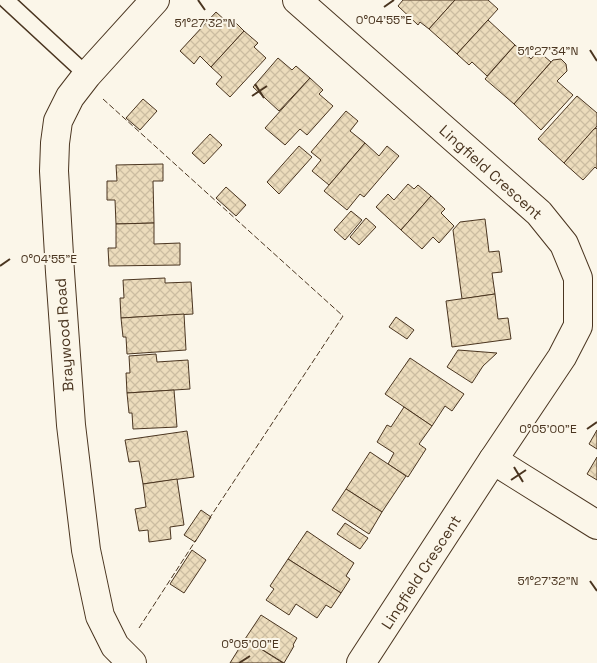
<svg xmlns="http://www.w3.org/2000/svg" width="597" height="663" viewBox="0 0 597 663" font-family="'Space Grotesk',sans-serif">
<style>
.building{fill:url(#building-cross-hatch);stroke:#4a3520}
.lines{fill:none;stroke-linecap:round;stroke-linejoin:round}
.service-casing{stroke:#4a3520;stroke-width:18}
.minor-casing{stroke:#4a3520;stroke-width:30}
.tertiary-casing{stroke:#4a3520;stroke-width:30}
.service{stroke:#fbf6e9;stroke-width:15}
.minor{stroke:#fbf6e9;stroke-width:28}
.tertiary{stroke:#fbf6e9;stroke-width:28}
.fence{stroke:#4a3520;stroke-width:1;stroke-dasharray:6 2.5;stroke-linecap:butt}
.ticks{fill:none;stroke:#4a3520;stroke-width:2}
.labels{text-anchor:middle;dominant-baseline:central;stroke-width:4;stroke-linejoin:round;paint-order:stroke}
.street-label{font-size:15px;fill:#4a3520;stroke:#fbf6e9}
.ticks-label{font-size:12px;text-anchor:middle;fill:#4a3520;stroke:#fbf6e9;stroke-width:4;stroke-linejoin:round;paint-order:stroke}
</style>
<defs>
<pattern id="building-cross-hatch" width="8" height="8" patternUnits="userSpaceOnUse" patternTransform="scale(1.25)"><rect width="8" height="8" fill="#ecdcbc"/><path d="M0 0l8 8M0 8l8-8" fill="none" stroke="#ccbda1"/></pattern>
</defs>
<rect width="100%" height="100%" fill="#fbf6e9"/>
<!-- building -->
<g class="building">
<polygon points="403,0 455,0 429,29 420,22 418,25 398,6"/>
<polygon points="455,0 488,0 498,9 457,54 429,29"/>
<polygon points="216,12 227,22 231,18 244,31 211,67 200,56 194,64 180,51"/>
<polygon points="488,20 515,45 487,76 472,62 469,65 457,54"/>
<polygon points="244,31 258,43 254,47 266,58 230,97 216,84 222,77 211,67"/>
<polygon points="515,45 531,59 538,51 551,62 514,104 485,79"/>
<polygon points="278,58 292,70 296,66 310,78 279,111 253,87"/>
<polygon points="561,59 566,64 567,71 557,81 573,95 541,130 514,104 553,60"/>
<polygon points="310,78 323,90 319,94 333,106 307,135 300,129 285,145 265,128"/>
<polygon points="577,96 597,113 597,126 564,163 538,139"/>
<polygon points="143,99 157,111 140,130 126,118"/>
<polygon points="346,111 358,121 350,131 365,143 329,185 312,171 321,160 311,152"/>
<polygon points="597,128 597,169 595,167 583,180 564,163 594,129"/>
<polygon points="210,134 222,145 204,164 192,153"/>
<polygon points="365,143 379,156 387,146 399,156 364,197 360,194 347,210 324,191"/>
<polygon points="299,146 312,157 279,194 267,182"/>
<polygon points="163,164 163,181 153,181 154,223 116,224 115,200 107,200 107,181 117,181 116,165"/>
<polygon points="408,184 414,189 418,185 431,196 401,230 376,207 388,194 394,200"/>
<polygon points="226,187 246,205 236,216 216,198"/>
<polygon points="431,196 445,209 441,213 454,226 439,243 433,237 422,249 401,230"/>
<polygon points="351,211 362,220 345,240 334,230"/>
<polygon points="366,218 376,227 359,245 350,237"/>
<polygon points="485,219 489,252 499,251 502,272 492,273 495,294 462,299 453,230 460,222"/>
<polygon points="154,223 154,244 180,243 180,265 109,266 108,248 116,248 116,224"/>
<polygon points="165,278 165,283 191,282 193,314 121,318 120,298 124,298 123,280"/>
<polygon points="495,294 498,319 508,318 511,339 452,347 446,301"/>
<polygon points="184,314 186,350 127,354 126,337 123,337 121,318"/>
<polygon points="396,317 414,330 407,339 389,327"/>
<polygon points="458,350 497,353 483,366 472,383 447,367"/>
<polygon points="156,354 157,362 188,360 190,389 127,393 126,373 130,373 129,356"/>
<polygon points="410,358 464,394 452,411 445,406 432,426 385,394"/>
<polygon points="174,390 177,427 133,429 132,413 129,413 127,393"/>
<polygon points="404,407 432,426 419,444 426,449 408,477 388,464 394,453 377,442 387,425 391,427"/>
<polygon points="597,430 597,449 589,444"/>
<polygon points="187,431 194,477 143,484 139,461 129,462 125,440"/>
<polygon points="370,452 406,476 382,512 346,489"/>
<polygon points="597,457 597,480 587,474"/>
<polygon points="177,479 184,525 170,527 171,539 149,542 148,530 139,531 135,509 146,507 143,484"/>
<polygon points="346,489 382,512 369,534 332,510"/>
<polygon points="201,510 211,517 195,542 184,535"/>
<polygon points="345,523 368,538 360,549 337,534"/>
<polygon points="307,531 354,563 346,576 350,579 341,593 288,559"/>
<polygon points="192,550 206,560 184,593 170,584"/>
<polygon points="288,559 341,593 331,608 326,605 317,618 296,604 289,615 266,600 274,589 270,586"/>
<polygon points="261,615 297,638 293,645 294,646 284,663 245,639"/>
<polygon points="245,639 283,663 230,663"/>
</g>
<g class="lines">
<!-- service casing -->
<g class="service-casing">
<polyline id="service" points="6,0 87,75"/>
</g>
<!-- minor casing -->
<g class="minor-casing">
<g id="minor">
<polyline points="132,663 115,646 100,616 86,550 71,425 60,272 54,171 55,143 58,121 70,97 87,75 155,0"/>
<polyline points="361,663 493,460"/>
</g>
</g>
<!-- tertiary casing -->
<g class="tertiary-casing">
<polyline id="tertiary" points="297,0 539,213 564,244 578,278 578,326 562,357 493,460 597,525"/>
</g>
<!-- service -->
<use href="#service" class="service"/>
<!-- minor -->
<use href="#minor" class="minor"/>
<!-- tertiary -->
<use href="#tertiary" class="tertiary"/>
<!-- fence -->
<g class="fence">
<polyline points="103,99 343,316 209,519"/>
<polyline points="139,628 196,540"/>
</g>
</g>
<!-- ticks -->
<path class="ticks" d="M198,0L205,10M384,7L394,0M590,50L597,61M255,84L264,98M252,96L267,86M0,266L10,259M587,429L597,422M514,467L523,482M511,480L526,470M590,581L597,591M239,663L250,656"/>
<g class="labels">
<!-- street labels -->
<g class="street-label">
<text transform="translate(491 172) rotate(42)">Lingfield Crescent</text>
<text transform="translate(64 335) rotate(-94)">Braywood Road</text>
<text transform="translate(421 572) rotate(-57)">Lingfield Crescent</text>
</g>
</g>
<g class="ticks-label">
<text x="384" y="24">0°04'55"E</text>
<text x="205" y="27">51°27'32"N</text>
<text x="548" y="55">51°27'34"N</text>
<text x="49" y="263">0°04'55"E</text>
<text x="548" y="433">0°05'00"E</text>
<text x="548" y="585">51°27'32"N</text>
<text x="250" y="648">0°05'00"E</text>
</g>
</svg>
